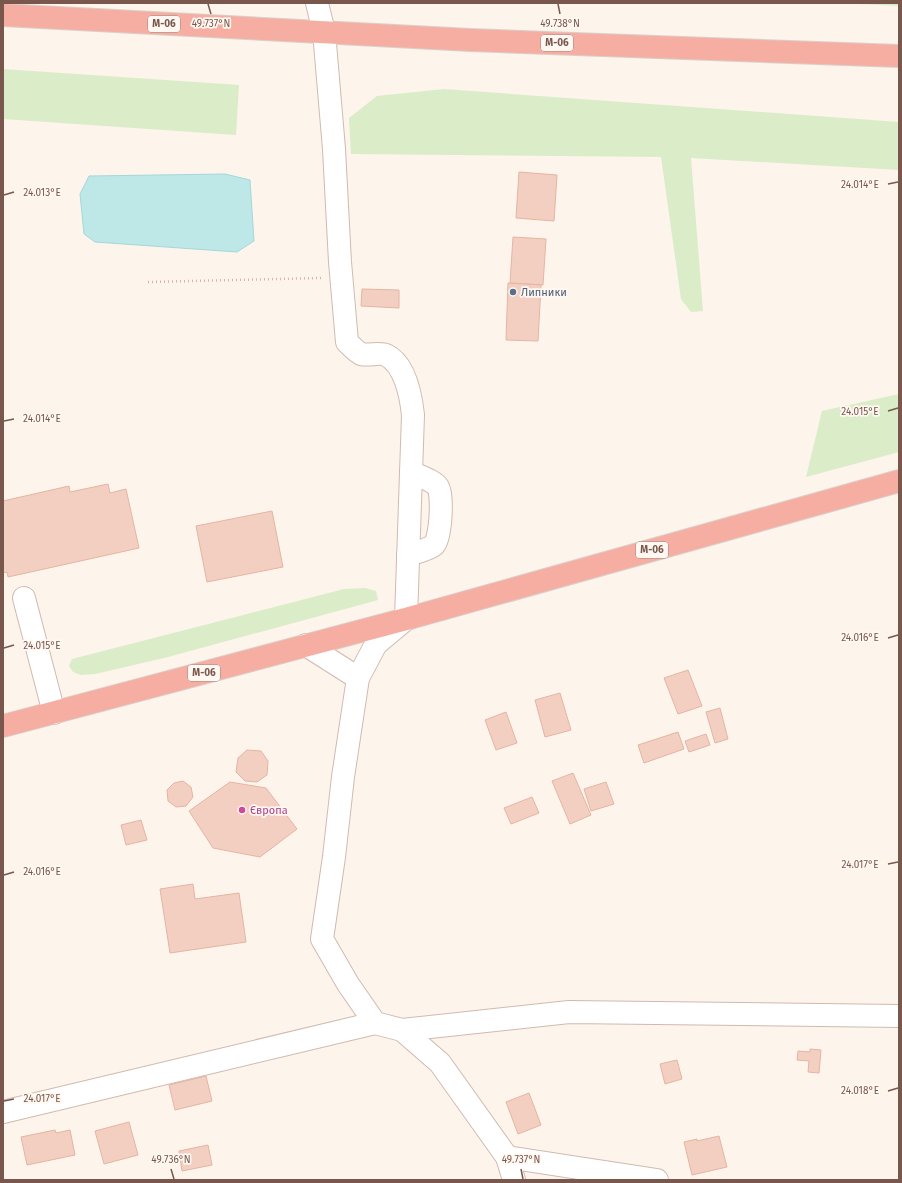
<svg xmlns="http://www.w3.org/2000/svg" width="902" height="1183" viewBox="0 0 902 1183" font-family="'Fira Sans',sans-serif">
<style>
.green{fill:#dbecc8}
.water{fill:#bee7e8;stroke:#a4d8da}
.building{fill:#f3cfc2;stroke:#e6b4a2}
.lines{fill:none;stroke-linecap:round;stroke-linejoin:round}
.minor-casing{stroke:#d0baaf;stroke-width:24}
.highway-casing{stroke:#d9d0cd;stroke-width:24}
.path{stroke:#d9b2a4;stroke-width:2.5;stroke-dasharray:1 3;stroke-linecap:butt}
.minor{stroke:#fff;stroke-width:22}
.highway{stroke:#f7aea2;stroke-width:22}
.ticks{fill:none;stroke:#79574c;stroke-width:1.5}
.service-dot{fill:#5c6f8a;stroke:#fff8f2;stroke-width:1.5}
.hotel-dot{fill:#d1479c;stroke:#fff8f2;stroke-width:1.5}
.labels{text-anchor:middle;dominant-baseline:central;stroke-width:3.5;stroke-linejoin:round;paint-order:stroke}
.shield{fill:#fff8f2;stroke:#a1877e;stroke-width:1}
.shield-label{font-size:10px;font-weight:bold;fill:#79574c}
.service-label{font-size:11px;fill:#4e5e75;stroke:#fff8f2;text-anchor:start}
.hotel-label{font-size:11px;fill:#b23c85;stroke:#fff8f2;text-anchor:start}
.ticks-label{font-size:10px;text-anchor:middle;fill:#79574c;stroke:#fff8f2;stroke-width:3.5;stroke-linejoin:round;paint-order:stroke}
</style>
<rect width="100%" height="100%" fill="#fdf4eb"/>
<!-- green -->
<g class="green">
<polygon points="838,3 899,3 899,6"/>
<polygon points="3,69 239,85 236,135 3,119"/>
<polygon points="444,89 899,122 899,170 691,158 703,311 691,312 681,299 661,157 351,154 349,118 377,96"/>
<polygon points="899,394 899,452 806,477 822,411"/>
<polygon points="365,588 376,591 378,600 168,657 95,674 81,675 73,672 69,666 72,659 344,589"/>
</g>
<!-- water -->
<polygon class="water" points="225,174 250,180 254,241 237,252 95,242 84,234 80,194 89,176"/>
<!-- building -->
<g class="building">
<polygon points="519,172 557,175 554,221 516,218"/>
<polygon points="513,237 546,239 543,285 510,283"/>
<polygon points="508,283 541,285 538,341 506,340"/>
<polygon points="362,289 399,290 399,308 361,306"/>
<polygon points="108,484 110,493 126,489 139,548 8,577 7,572 3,573 3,501 69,486 70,492"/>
<polygon points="272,511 283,567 207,582 196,526"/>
<polygon points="688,670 702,706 678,714 664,678"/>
<polygon points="560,693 571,730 545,737 535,700"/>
<polygon points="720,708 728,739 715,743 706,712"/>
<polygon points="506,712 517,743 496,750 485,720"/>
<polygon points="678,732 684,749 644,763 638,745"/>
<polygon points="706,734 710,745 689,752 685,741"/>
<polygon points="247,750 261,751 268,761 267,775 257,782 245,781 236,772 238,758"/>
<polygon points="573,773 591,815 570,824 552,781"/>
<polygon points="183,781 191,787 193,797 186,806 176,807 168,801 167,790 174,783"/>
<polygon points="230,782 266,788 297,829 260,857 213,848 189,811"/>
<polygon points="606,782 614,804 591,811 584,789"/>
<polygon points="532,797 539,813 511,824 504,808"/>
<polygon points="141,820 147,840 126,845 121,825"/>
<polygon points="193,884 195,899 239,893 246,942 170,953 160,889"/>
<polygon points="810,1049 821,1050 819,1073 808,1072 809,1061 797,1060 798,1051 810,1052"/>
<polygon points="677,1060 682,1079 665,1084 660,1064"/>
<polygon points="206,1076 212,1101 175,1110 169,1085"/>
<polygon points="529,1093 541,1125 518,1134 506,1102"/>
<polygon points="129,1122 138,1155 104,1164 95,1131"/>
<polygon points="55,1130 56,1133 70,1130 75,1155 27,1165 21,1137"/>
<polygon points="719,1136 727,1167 692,1175 684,1142 697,1139 697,1141"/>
<polygon points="208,1145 212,1165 182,1171 179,1151"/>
</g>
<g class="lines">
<!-- minor casing -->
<g class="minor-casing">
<g id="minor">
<path d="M317,3L324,32L334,149L340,262L347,342C351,346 357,352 361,354C369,356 379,352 386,355C405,364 411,396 413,415L406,619L376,644L358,678L343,777L334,857L322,939L348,984L375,1023L402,1030L440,1063L507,1157L514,1180"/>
<path d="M408,555C416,552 428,550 434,545C441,538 443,495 438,487C433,480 418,476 411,472"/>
<polyline points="24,598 54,713"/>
<polyline points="306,645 358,678"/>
<polyline points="402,1030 569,1012 899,1016"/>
<polyline points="3,1112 375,1023"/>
<polyline points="507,1157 657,1180"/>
</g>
</g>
<!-- highway casing -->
<g class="highway-casing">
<g id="highway">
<polyline points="3,15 470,40 899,56"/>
<polyline points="3,726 406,619 899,481"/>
</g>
</g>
<!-- path -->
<polyline class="path" points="148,282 321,278"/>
<!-- minor -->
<use href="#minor" class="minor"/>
<!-- highway -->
<use href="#highway" class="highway"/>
</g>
<!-- ticks -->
<path class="ticks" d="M208,4L211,14M558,4L560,14M888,184L898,182M4,195L14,192M888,411L898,408M4,421L14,419M888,638L898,635M4,648L14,645M888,864L898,862M4,875L14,872M888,1091L898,1088M4,1101L14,1099M171,1169L174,1179M521,1169L523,1179"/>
<!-- markers -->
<circle class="service-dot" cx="513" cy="292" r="4"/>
<circle class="hotel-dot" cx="242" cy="810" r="4"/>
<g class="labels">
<!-- shield labels -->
<g class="shield">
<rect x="148" y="16" width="32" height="16" rx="3"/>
<rect x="541" y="35" width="32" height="16" rx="3"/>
<rect x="636" y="542" width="32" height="16" rx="3"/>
<rect x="188" y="665" width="32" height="16" rx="3"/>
</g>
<g class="shield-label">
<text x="164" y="24">М-06</text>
<text x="557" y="43">М-06</text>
<text x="652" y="550">М-06</text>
<text x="204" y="673">М-06</text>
</g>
<!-- service labels -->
<g class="service-label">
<text x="521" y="292">Липники</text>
</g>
<!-- hotel labels -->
<g class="hotel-label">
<text x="250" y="810">Європа</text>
</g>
</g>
<g class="ticks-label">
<text x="211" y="27">49.737°N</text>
<text x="560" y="27">49.738°N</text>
<text x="860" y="188">24.014°E</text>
<text x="42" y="196">24.013°E</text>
<text x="860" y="415">24.015°E</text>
<text x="42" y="422">24.014°E</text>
<text x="860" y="641">24.016°E</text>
<text x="42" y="649">24.015°E</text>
<text x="860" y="868">24.017°E</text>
<text x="42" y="875">24.016°E</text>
<text x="860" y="1094">24.018°E</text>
<text x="42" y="1102">24.017°E</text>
<text x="171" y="1163">49.736°N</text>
<text x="521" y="1163">49.737°N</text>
</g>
<!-- border -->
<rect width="902" height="1183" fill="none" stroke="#79574c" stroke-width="8"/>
</svg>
